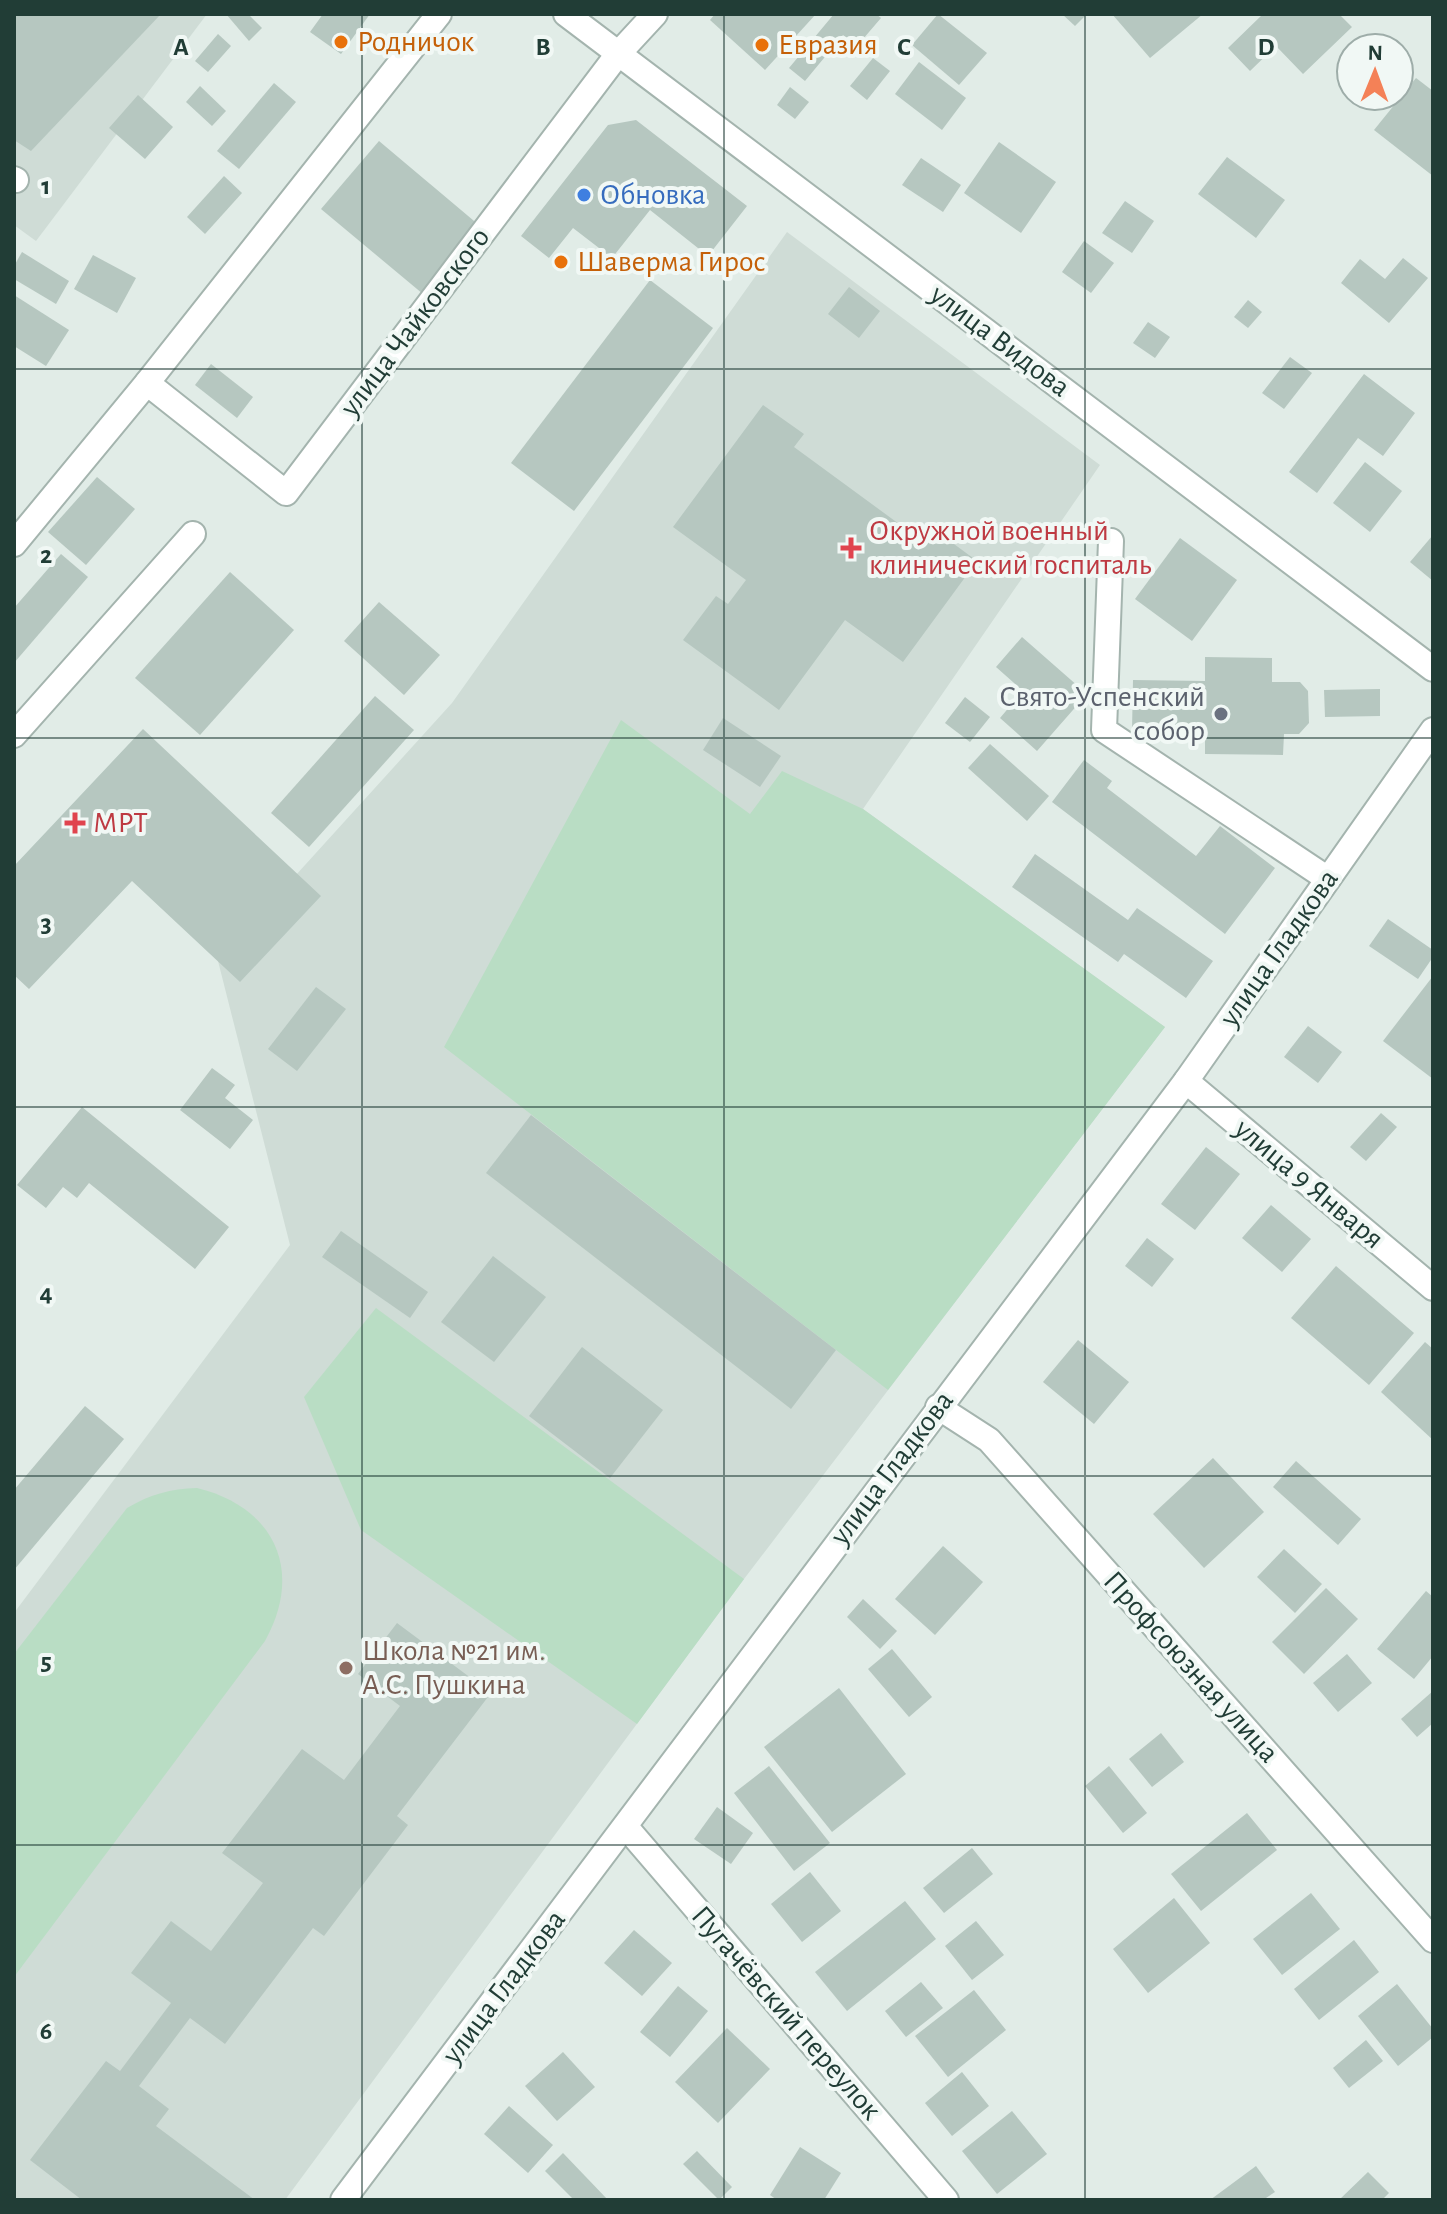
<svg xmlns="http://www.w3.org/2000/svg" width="1447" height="2214" viewBox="0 0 1447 2214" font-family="'Alegreya Sans',sans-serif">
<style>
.built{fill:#cfdcd6}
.green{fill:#b9ddc4}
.building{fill:#b6c7c0}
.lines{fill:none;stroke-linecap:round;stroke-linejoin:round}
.minor-casing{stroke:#a4b4ae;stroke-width:28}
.minor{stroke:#fff;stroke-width:24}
.grid{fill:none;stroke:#213d36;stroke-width:2;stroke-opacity:0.55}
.food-dot{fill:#e8710a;stroke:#f1f8f5;stroke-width:3}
.shop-dot{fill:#3f7fe0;stroke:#f1f8f5;stroke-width:3}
.health-dot{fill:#e0444e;stroke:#f1f8f5;stroke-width:3}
.worship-dot{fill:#6b7280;stroke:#f1f8f5;stroke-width:3}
.education-dot{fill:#8d6e63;stroke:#f1f8f5;stroke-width:3}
.labels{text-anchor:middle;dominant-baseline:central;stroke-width:8;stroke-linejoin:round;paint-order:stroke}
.food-label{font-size:30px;fill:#c56008;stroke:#f1f8f5;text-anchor:start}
.shop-label{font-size:30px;fill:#366cbe;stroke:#f1f8f5;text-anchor:start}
.street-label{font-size:30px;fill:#213d36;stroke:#f1f8f5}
.health-label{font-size:30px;fill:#be3a42;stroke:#f1f8f5;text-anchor:start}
.worship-label{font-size:30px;fill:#5b616d;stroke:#f1f8f5;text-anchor:end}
.education-label{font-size:30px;fill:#785e54;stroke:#f1f8f5;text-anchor:start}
.grid-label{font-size:26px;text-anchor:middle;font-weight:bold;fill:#213d36;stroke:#f1f8f5;stroke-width:8;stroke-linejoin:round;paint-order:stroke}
</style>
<rect width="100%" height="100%" fill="#e1ece7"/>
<!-- built -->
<g class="built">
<polygon points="14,14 207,14 36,241 14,225"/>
<polygon points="787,232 1100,465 863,809 1165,1027 744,1579 285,2200 14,2200 14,1613 290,1245 218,961 452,703"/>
</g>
<!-- green -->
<g class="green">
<polygon points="621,720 750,814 782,771 863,809 1165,1027 888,1390 444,1047"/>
<polygon points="376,1308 744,1579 637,1724 361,1530 304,1397"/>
<path d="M197,1488C275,1507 304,1571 265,1641L14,1977V1654L127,1508C151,1494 170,1489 197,1488Z"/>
</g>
<!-- building -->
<g class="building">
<polygon points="14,14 161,14 31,151 14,140"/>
<polygon points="226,14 248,14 262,28 249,41"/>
<polygon points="323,14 370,14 341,54 310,32"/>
<polygon points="715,14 816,14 765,70 710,20"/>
<polygon points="834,14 876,14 881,18 857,46 843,35 805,81 789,68"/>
<polygon points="938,14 987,53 959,85 912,45"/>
<polygon points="1062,14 1087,14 1075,26"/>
<polygon points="1112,14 1203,14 1150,58"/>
<polygon points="1263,14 1339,14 1352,27 1303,74 1276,46 1250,71 1228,48"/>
<polygon points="218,34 231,46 208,72 195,61"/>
<polygon points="873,58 890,71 867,100 850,86"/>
<polygon points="919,62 966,98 942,130 895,94"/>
<polygon points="1416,78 1433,91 1433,176 1374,130"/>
<polygon points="274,83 296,102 239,169 217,151"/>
<polygon points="200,86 226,111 212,126 186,102"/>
<polygon points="790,87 809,102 795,119 777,105"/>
<polygon points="138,95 173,127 145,159 109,128"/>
<polygon points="636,120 747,206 708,256 650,210 612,258 573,228 549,258 521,236 608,125"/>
<polygon points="379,141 480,226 423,294 321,209"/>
<polygon points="999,142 1056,182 1021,233 964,193"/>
<polygon points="1227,157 1285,200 1256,238 1198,194"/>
<polygon points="921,158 961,185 943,212 902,185"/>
<polygon points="224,176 242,193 205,234 187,217"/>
<polygon points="1125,201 1154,221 1132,253 1102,233"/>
<polygon points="1084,241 1114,263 1091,293 1062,272"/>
<polygon points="22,252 69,281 56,304 14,279 14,266"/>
<polygon points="93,255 136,278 117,313 74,289"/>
<polygon points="1403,258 1428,278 1389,323 1341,283 1360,259 1385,279"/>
<polygon points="650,280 713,328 574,511 511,463"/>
<polygon points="849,287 880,311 859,338 828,314"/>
<polygon points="14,295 69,330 46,366 14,346"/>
<polygon points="1248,300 1262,312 1248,328 1234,317"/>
<polygon points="1148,322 1170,337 1155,358 1133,343"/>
<polygon points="1290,357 1312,373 1284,409 1262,393"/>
<polygon points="211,364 253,397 237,418 195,385"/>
<polygon points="1364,374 1415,413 1383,456 1358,438 1317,493 1289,472"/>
<polygon points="763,405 804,434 794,447 925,543 935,530 977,561 903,662 845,620 779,710 683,640 716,596 728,604 746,580 673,527"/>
<polygon points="1365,462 1402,491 1370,532 1333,503"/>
<polygon points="97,477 135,509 86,565 48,532"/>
<polygon points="1433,535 1433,581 1410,562"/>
<polygon points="1180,538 1237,580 1192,641 1135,599"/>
<polygon points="61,554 88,577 14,663 14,608"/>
<polygon points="230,572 294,630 200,735 135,678"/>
<polygon points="379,602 440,655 404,695 344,641"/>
<polygon points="1022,637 1087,694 1037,751 1000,718 1023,691 996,667"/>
<polygon points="1205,657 1272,658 1272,682 1300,682 1308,691 1309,723 1299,734 1284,734 1283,755 1205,754 1205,732 1132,731 1133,680 1205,681"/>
<polygon points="1380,689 1380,716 1325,717 1324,690"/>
<polygon points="375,696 414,730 309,847 271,813"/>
<polygon points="965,697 990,717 970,742 945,723"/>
<polygon points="723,718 781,756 760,787 703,750"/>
<polygon points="143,729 321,896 240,982 132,881 29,989 14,975 14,866"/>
<polygon points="990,744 1049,796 1027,821 968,768"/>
<polygon points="1084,760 1112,781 1107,788 1196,856 1220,826 1275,868 1225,934 1052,802"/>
<polygon points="1035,854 1128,920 1137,908 1213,961 1186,998 1124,954 1118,962 1012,887"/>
<polygon points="1388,919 1433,950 1433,957 1418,979 1369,946"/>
<polygon points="1433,976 1433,1079 1383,1041"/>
<polygon points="316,987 346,1009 297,1071 268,1049"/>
<polygon points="1308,1026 1342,1052 1318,1083 1284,1057"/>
<polygon points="212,1068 235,1085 225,1098 253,1120 230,1149 180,1110"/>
<polygon points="82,1107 229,1227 195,1269 89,1183 77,1198 63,1187 46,1208 17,1185"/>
<polygon points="1381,1113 1397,1127 1366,1161 1350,1147"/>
<polygon points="531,1115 836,1350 791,1409 486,1173"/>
<polygon points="1206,1147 1240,1174 1195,1230 1161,1204"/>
<polygon points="1271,1205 1311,1239 1282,1272 1242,1238"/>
<polygon points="341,1231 428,1292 410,1318 322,1257"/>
<polygon points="1147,1238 1174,1259 1152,1287 1125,1266"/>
<polygon points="493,1256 546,1297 494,1362 441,1322"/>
<polygon points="1336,1266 1414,1333 1369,1385 1291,1318"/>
<polygon points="1078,1340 1129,1382 1094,1424 1043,1382"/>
<polygon points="1425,1342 1433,1349 1433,1440 1381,1392"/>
<polygon points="582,1347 663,1410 610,1478 529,1416"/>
<polygon points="85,1406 124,1439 14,1570 14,1490"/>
<polygon points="1213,1458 1264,1512 1204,1568 1153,1514"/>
<polygon points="1296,1461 1361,1519 1338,1545 1273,1487"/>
<polygon points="943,1546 983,1582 935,1635 895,1599"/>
<polygon points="1284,1549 1322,1584 1295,1613 1257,1577"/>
<polygon points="1326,1588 1358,1619 1304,1674 1272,1642"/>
<polygon points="1426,1591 1433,1597 1433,1656 1414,1679 1377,1649"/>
<polygon points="863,1599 897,1631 880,1649 847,1617"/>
<polygon points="397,1623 491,1693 397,1816 408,1825 324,1936 313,1928 225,2044 190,2018 139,2086 169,2109 156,2126 255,2200 82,2200 30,2160 106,2061 120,2071 171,2003 131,1973 171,1921 211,1951 263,1883 222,1853 302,1749 344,1780 400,1706 358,1674"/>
<polygon points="892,1649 932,1697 909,1717 868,1669"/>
<polygon points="1347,1654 1372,1683 1338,1712 1313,1683"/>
<polygon points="839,1688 906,1774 832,1832 764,1747"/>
<polygon points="1433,1691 1433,1723 1417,1737 1401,1719"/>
<polygon points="1161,1733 1184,1762 1152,1787 1129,1759"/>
<polygon points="769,1766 830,1843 794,1871 734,1793"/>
<polygon points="1109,1766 1147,1813 1123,1833 1085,1786"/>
<polygon points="717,1807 753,1833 731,1864 694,1839"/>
<polygon points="1247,1813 1277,1850 1201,1911 1171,1874"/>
<polygon points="972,1848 993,1874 944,1913 923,1888"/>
<polygon points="810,1872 841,1911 802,1942 771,1904"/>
<polygon points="1311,1893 1340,1929 1282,1975 1253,1939"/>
<polygon points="1174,1898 1210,1943 1148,1993 1113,1949"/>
<polygon points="905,1901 936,1939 847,2011 815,1972"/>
<polygon points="976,1921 1004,1955 972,1980 945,1946"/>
<polygon points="634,1930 672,1963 642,1996 604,1963"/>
<polygon points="1354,1940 1379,1972 1319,2020 1294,1989"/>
<polygon points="921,1982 943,2008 906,2037 885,2011"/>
<polygon points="1397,1984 1433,2029 1433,2037 1398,2066 1358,2016"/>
<polygon points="678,1986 708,2011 670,2057 640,2032"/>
<polygon points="974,1990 1006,2030 948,2077 915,2036"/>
<polygon points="727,2028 770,2069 718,2123 675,2082"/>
<polygon points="1366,2040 1383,2061 1349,2088 1333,2068"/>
<polygon points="563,2052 595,2087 557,2121 525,2086"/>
<polygon points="962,2072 989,2106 952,2136 925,2103"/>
<polygon points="509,2106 553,2145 528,2173 484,2134"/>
<polygon points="1012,2111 1047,2154 997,2194 962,2151"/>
<polygon points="800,2147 841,2173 824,2200 777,2200 770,2195"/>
<polygon points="697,2151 732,2187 719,2200 683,2164"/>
<polygon points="563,2153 608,2200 574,2200 545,2171"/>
<polygon points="1256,2166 1275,2192 1263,2200 1210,2200"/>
<polygon points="1368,2172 1389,2193 1382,2200 1339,2200"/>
</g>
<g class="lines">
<!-- minor casing -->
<g class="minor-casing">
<g id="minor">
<polyline points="566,14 1433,669"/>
<polyline points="14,179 16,180"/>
<polyline points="147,383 286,493 618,54 655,14"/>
<polyline points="1111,541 1104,730 1328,879"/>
<polyline points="14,544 147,383 439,14"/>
<polyline points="14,735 193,534"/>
<polyline points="1186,1081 1433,1288"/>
<polyline points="938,1407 989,1440 1433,1940"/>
<polyline points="626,1827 946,2200"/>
<polyline points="343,2200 1186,1081 1433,730"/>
</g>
</g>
<!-- minor -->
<use href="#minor" class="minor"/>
</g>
<!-- grid -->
<path class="grid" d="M362,14V2200M724,14V2200M1085,14V2200M14,369H1433M14,738H1433M14,1107H1433M14,1476H1433M14,1845H1433"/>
<!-- markers -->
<g class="food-dot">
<circle cx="341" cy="42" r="8"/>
<circle cx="762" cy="45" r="8"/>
<circle cx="561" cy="262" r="8"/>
</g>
<circle class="shop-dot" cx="584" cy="195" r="8"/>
<g class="health-dot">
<path d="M847 536h8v8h8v8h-8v8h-8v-8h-8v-8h8z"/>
<path d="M71 811h8v8h8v8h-8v8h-8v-8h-8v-8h8z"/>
</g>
<circle class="worship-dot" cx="1221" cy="714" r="8"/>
<circle class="education-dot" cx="346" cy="1668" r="8"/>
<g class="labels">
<!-- food labels -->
<g class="food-label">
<text x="357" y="42">Родничок</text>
<text x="778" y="45">Евразия</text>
<text x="577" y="262">Шаверма Гирос</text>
</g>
<!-- shop labels -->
<g class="shop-label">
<text x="600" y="195">Обновка</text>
</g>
<!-- street labels -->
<g class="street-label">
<text transform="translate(415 322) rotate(-53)">улица Чайковского</text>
<text transform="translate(1000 341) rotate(37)">улица Видова</text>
<text transform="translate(1279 948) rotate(-55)">улица Гладкова</text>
<text transform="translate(1309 1184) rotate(40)">улица 9 Января</text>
<text transform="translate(892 1468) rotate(-53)">улица Гладкова</text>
<text transform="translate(1191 1667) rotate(48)">Профсоюзная улица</text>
<text transform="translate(504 1987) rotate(-53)">улица Гладкова</text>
<text transform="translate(786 2013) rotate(49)">Пугачёвский переулок</text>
</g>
<!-- health labels -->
<g class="health-label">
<text x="869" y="531">Окружной военный<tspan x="869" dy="34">клинический госпиталь</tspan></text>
<text x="93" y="823">МРТ</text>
</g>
<!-- worship labels -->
<g class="worship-label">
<text x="1205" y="697">Свято-Успенский<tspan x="1205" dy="34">собор</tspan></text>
</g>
<!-- education labels -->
<g class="education-label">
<text x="362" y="1651">Школа №21 им.<tspan x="362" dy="34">А.С. Пушкина</tspan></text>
</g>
</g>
<g class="grid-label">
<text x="181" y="55">A</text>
<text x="543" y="55">B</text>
<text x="904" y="55">C</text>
<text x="1266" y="55">D</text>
<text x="46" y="194">1</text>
<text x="46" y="563">2</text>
<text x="46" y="932">3</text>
<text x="46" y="1301">4</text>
<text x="46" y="1670">5</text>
<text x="46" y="2039">6</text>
</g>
<!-- border -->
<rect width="1447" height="2214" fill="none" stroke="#213d36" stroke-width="32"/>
<!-- north arrow -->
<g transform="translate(1375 72) rotate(1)"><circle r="38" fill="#f1f8f5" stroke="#9eada9" stroke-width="2"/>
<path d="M0-6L14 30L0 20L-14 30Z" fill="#f48157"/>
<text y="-12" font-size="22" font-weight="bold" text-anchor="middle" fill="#213d36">N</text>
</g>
</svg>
